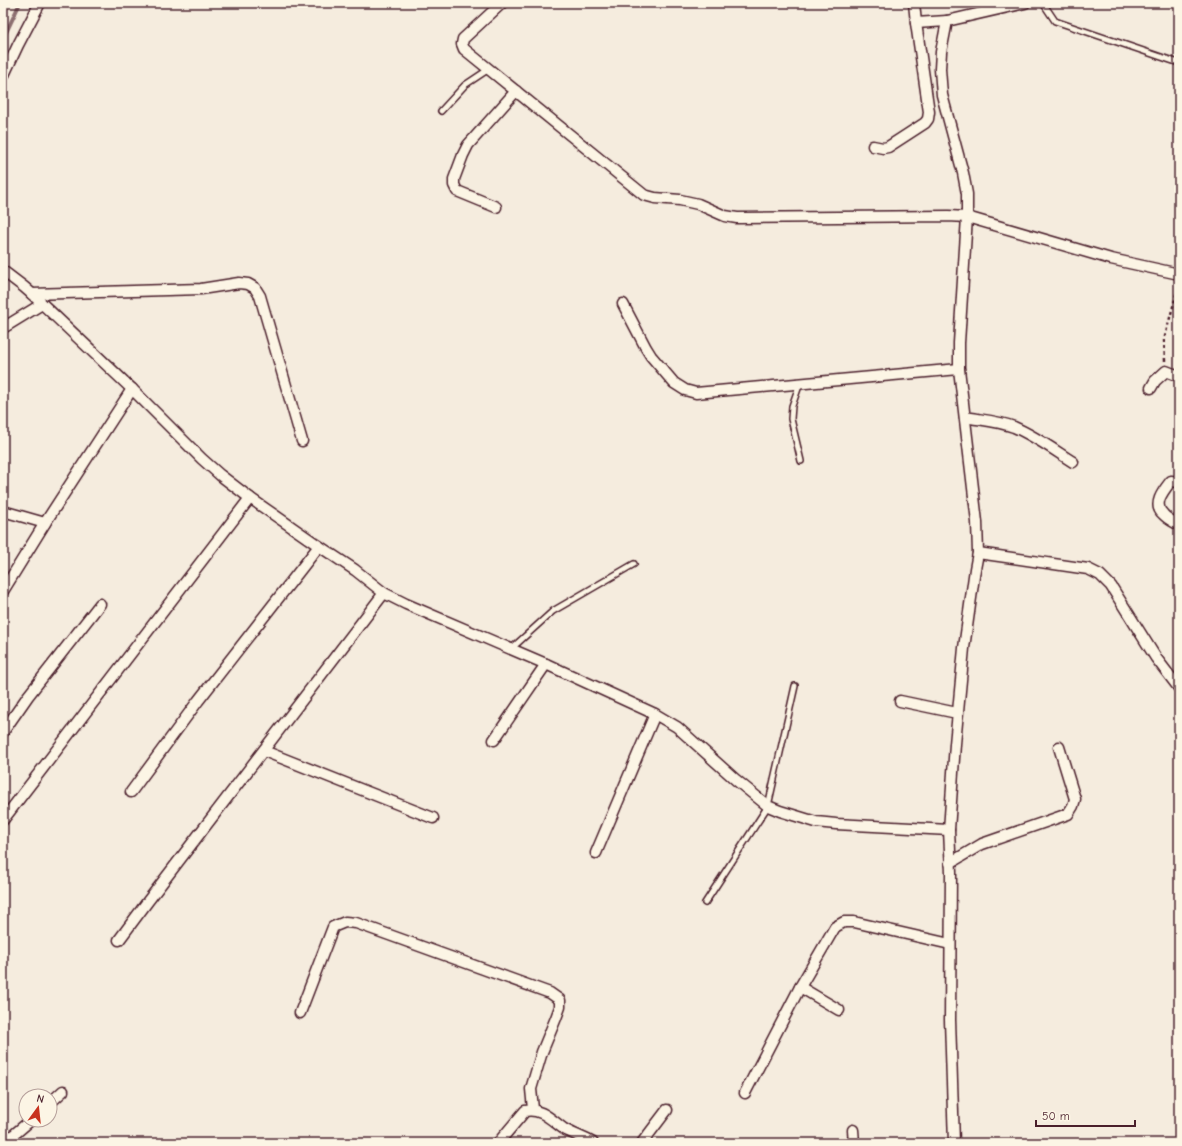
<svg xmlns="http://www.w3.org/2000/svg" width="1182" height="1146" viewBox="0 0 1182 1146" font-family="'Comic Neue',sans-serif">
<style>
.lines{fill:none;stroke-linecap:round;stroke-linejoin:round}
.stream{stroke:#8c6e70;stroke-width:4}
.service-casing{stroke:#4a1f2b;stroke-width:8}
.minor-casing{stroke:#4a1f2b;stroke-width:13}
.path{stroke:#4a1f2b;stroke-width:2.5;stroke-dasharray:3 3;stroke-linecap:butt}
.service{stroke:#fcf5e5;stroke-width:5}
.minor{stroke:#fcf5e5;stroke-width:10}
</style>
<rect width="100%" height="100%" fill="#f5ecde"/>
<filter id="ink" filterUnits="userSpaceOnUse"><feTurbulence type="fractalNoise" baseFrequency=".025" numOctaves="2"/><feDisplacementMap in="SourceGraphic" scale="8" xChannelSelector="R" yChannelSelector="G"/><feConvolveMatrix kernelMatrix="1 2 1 2 8 2 1 2 1" color-interpolation-filters="sRGB"/></filter>
<g filter="url(#ink)">
<g class="lines">
<!-- stream -->
<polyline class="stream" points="3,39 20,3"/>
<!-- service casing -->
<g class="service-casing">
<g id="service">
<polyline points="1043,3 1055,21 1179,63"/>
<polyline points="441,111 465,85 489,69"/>
<polyline points="800,383 792,406 791,419 801,461"/>
<polyline points="511,649 553,611 634,564"/>
<polyline points="705,903 768,806 795,686"/>
</g>
</g>
<!-- minor casing -->
<g class="minor-casing">
<g id="minor">
<polyline points="502,3 463,39 462,44 464,49 644,195 655,198 680,200 698,204 725,216 737,218 948,216 967,217 1111,259 1179,274"/>
<polyline points="914,3 916,23 947,21 1025,3"/>
<polyline points="947,21 941,52 940,69 942,95 963,173 967,194 967,217 959,343 959,369 977,522 978,553 975,569 964,648 955,744 949,830 951,872 950,1020 954,1143"/>
<polyline points="3,77 18,45 40,3"/>
<polyline points="873,146 883,148 888,147 925,123 928,119 929,112 916,23"/>
<polyline points="496,207 457,191 454,185 454,179 463,155 468,145 516,91"/>
<polyline points="3,271 24,287 32,294 132,389 202,459 220,475 250,498 319,546 355,570 384,593 406,604 546,664 655,714 677,727 736,780 768,806 780,811 816,822 836,824 949,830"/>
<polyline points="32,294 201,289 239,283 248,284 255,288 260,296 302,441"/>
<polyline points="623,304 646,348 651,356 674,383 685,390 696,393 959,369"/>
<polyline points="3,328 42,304"/>
<polyline points="1151,388 1155,381 1166,371 1179,376"/>
<path d="M965,417C981,420 998,421 1014,427C1035,436 1054,450 1073,462"/>
<path d="M1179,482L1171,481C1164,490 1152,504 1163,514C1167,519 1174,522 1179,525"/>
<polyline points="3,511 45,523"/>
<polyline points="978,553 1088,569 1100,575 1111,586 1156,658 1179,688"/>
<polyline points="3,591 45,523 132,389"/>
<polyline points="900,701 957,713"/>
<polyline points="3,732 28,696 100,604"/>
<polyline points="494,740 546,664"/>
<polyline points="264,751 433,818"/>
<polyline points="131,792 198,701 319,546"/>
<polyline points="3,820 250,498"/>
<polyline points="596,853 655,714"/>
<polyline points="950,863 982,844 1068,814 1073,806 1075,799 1059,747"/>
<polyline points="119,940 148,901 384,593"/>
<polyline points="800,987 839,1010"/>
<polyline points="300,1013 333,927 345,922 356,923 550,993 560,1000 560,1007 556,1018 542,1052 531,1089 533,1109"/>
<polyline points="745,1093 800,987 835,927 844,922 854,922 950,944"/>
<polyline points="50,1103 63,1091"/>
<polyline points="853,1130 854,1143"/>
<polyline points="4,1143 31,1120"/>
<path d="M498,1143L525,1111C542,1108 551,1120 564,1129C573,1134 584,1138 593,1143"/>
<polyline points="642,1143 667,1110"/>
</g>
</g>
<!-- path -->
<polyline class="path" points="1165,361 1164,340 1179,284"/>
<!-- service -->
<use href="#service" class="service"/>
<!-- minor -->
<use href="#minor" class="minor"/>
</g>
</g>
<!-- margin -->
<rect width="1182" height="1146" fill="none" stroke="#fcf5e5" stroke-width="16"/>
<rect x="8" y="8" width="1166" height="1130" fill="none" stroke="#4a1f2b" stroke-width="1.5" filter="url(#ink)"/>
<!-- north arrow -->
<g transform="translate(38 1108) rotate(15)"><circle r="19" fill="#fcf5e5" stroke="#b59f9b"/>
<path d="M0-3L7 15L0 10L-7 15Z" fill="#c8321e"/>
<text y="-6" font-size="11" font-weight="bold" text-anchor="middle" fill="#4a1f2b">N</text>
</g>
<!-- scale -->
<path d="M1036 1120v6h99v-6" fill="none" stroke="#4a1f2b" stroke-width="2"/>
<text x="1042" y="1120" font-size="12" fill="#4a1f2b" stroke="#fcf5e5" stroke-width="3" paint-order="stroke">50 m</text>
</svg>
